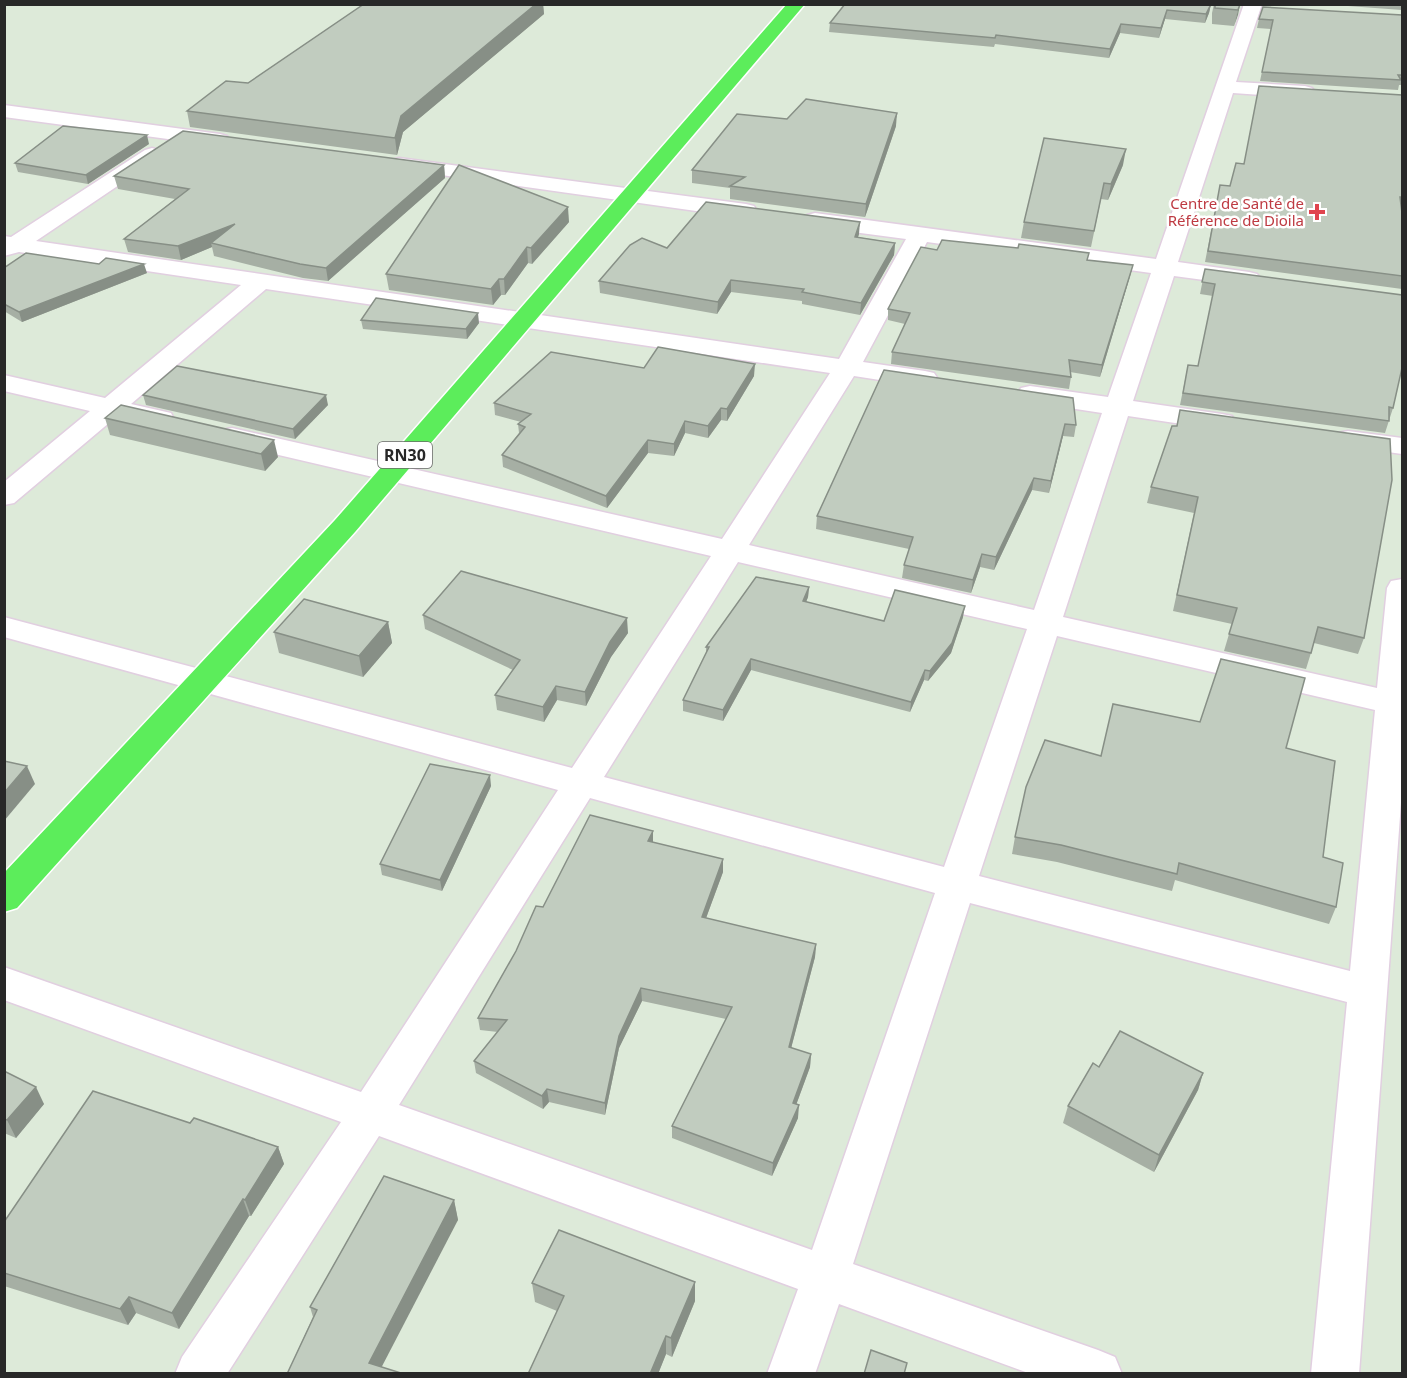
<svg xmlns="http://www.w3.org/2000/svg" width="1407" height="1378" font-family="'Noto Sans',sans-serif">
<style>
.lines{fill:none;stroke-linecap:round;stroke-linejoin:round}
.street-casing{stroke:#e1cfe0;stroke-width:3}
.primary-casing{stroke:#fff;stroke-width:3}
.street{fill:#fff;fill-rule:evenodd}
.primary{fill:#5ced5b;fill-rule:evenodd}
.wall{fill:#a6afa4}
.shaded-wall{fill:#878f86}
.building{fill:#c1ccbf;stroke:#878f86;stroke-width:1.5}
.health-dot{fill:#e0444e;stroke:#fff;stroke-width:2}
.labels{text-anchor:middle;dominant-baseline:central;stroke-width:5;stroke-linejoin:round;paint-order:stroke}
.far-health-label{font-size:15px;fill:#be3a42;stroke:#fff;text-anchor:end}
.shield{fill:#fff;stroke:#686868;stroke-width:1.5}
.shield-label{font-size:16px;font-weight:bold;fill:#282828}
</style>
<rect width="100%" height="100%" fill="#ddead9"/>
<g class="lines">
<!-- street casing -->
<g class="street-casing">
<g id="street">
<path d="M 1244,4 L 1262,4 L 1236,82 L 1305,86 L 1312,88 L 1315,92 L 1312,96 L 1305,98 L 1233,93 L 1178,262 L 1249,272 L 1257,274 L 1261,279 L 1257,284 L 1249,286 L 1174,276 L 1133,401 L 1222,414 L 1232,416 L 1235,422 L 1232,428 L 1222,430 L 1128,416 L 1063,617 L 1377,688 L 1387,588 L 1391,581 L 1402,579 L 1402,789 L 1359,1374 L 1311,1374 L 1347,1002 L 970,903 L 853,1264 L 1098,1350 L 1115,1357 L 1122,1374 L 1031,1374 L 839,1304 L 815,1374 L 767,1374 L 798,1289 L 379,1136 L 227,1374 L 175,1374 L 182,1357 L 341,1122 L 4,1000 L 4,967 L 361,1092 L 558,790 L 4,637 L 4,617 L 572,768 L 711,556 L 232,444 L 222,442 L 218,436 L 222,430 L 232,428 L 722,539 L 830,373 L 266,289 L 131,404 L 171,413 L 174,419 L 171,425 L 161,427 L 116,417 L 14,503 L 4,505 L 4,482 L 90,411 L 4,391 L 4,375 L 105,398 L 241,285 L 19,252 L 4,256 L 4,236 L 11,237 L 145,150 L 152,148 L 159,150 L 162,154 L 159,158 L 36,241 L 839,359 L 906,239 L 815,227 L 807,225 L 804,220 L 807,215 L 815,213 L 1156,259 ZM 927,242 L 1151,273 L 1108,397 L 1030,386 L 1021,388 L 1017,394 L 1021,400 L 1030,402 L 1102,413 L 1034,610 L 749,545 L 854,376 L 925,387 L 934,385 L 938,379 L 934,373 L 925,371 L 863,362 ZM 738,562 L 1027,629 L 944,867 L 604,777 ZM 1057,636 L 1375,710 L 1350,971 L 979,876 ZM 590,798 L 935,893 L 812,1250 L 399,1105 Z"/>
<polygon points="4,105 220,134 227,136 230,140 227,144 220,146 4,117"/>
<polygon points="399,158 746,204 754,206 757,211 754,216 746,218 392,168 388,164 392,160"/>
<polygon points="1348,431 1402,438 1402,454 1338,445 1334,439 1338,433"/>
</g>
</g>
<!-- primary casing -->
<g class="primary-casing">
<polygon id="primary" points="787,4 805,4 355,532 17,908 4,912 4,873 335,520"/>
</g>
<!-- street -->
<use href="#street" class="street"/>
<!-- primary -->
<use href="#primary" class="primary"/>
</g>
<!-- wall -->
<g class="wall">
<polygon points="364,4 543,4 544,14 403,132 397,155 190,127 187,111 248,83"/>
<polygon points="1211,4 1209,13 1205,23 1165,19 1159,38 1120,33 1109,58 995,44 994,47 829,32 830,23"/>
<polygon points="1214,4 1240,4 1234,26 1212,24 1212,13"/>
<polygon points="1321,4 1402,4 1402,10"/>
<polygon points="1402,15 1402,85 1399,85 1398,90 1260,81 1271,29 1257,28 1259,19"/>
<polygon points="1402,95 1402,290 1402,289 1205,262 1220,185 1230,186 1243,164"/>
<polygon points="787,119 896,126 865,217 730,199 730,188 692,183 692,170"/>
<polygon points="149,144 88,184 18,172 15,163"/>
<polygon points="444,165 445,178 328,281 303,278 214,256 212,247 181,260 128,252 124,239 175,199 118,189 114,176"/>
<polygon points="1123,165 1108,200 1101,199 1091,247 1021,238 1024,222"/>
<polygon points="569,222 532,264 528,263 505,295 501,295 493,305 389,290 386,274"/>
<polygon points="859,234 858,237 895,243 894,255 860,315 802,304 802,301 731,292 717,314 600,293 599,281 667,248"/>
<polygon points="1088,260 1133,265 1130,276 1100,377 1070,372 1071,377 1069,389 891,364 892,352 905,324 888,320 888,309"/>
<polygon points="4,268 147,273 22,322 4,311"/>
<polygon points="1205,269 1393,408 1385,433 1180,405 1188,365 1198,366 1213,296 1200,294"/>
<polygon points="361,320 479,323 467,339 363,329"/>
<polygon points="644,368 754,376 727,421 721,420 708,438 685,433 674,456 648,453 607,508 503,467 502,455 519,433 518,424 521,422 495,415 494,403"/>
<polygon points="884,370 1076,425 1074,437 1063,436 1049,493 1032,490 994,570 980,567 971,593 902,578 904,565 909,549 816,529 817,516"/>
<polygon points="143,395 328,405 295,439 146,405"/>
<polygon points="1180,410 1364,638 1358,654 1314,643 1306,669 1224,651 1232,624 1173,611 1194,513 1147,503 1151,487 1177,426"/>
<polygon points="105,418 278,457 265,471 110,435"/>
<polygon points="809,587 808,597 806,602 884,621 963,617 951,653 928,681 924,680 910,712 751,670 723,721 683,711 683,700 706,653 706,647"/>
<polygon points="423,615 628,633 611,657 586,706 557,700 544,722 497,710 495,695 513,670 425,629"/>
<polygon points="388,622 392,643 363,677 279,653 274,632"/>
<polygon points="1286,748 1323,857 1336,907 1329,924 1175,880 1172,891 1057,862 1012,854 1015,837 1101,756"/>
<polygon points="491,786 442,891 382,875 380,864"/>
<polygon points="653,831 653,842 723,872 706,918 816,944 815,957 791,1048 811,1054 810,1067 796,1105 798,1118 772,1176 672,1138 672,1126 726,1019 642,1001 619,1048 605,1115 549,1102 543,1109 476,1073 474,1061 498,1032 480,1030 478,1018 543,907"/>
<polygon points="1099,1067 1203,1073 1198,1090 1154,1172 1063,1123 1068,1106"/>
<polygon points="4,1071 44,1104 16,1138 4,1133"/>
<polygon points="190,1123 278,1147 284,1164 251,1216 249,1216 179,1329 136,1313 128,1325 4,1286 4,1222"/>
<polygon points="454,1200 458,1220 287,1374 313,1317 310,1307"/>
<polygon points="532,1283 695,1301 672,1357 666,1354 658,1374 528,1374 557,1311 535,1302"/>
</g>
<!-- shaded-wall -->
<g class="shaded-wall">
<polygon points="536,4 543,4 544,14 403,132 397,155 395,138 401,116"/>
<polygon points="1211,4 1209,13 1205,23 1206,14"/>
<polygon points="1240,4 1238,15 1234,26 1238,10"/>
<polygon points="1167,10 1165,19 1159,38 1161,28"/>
<polygon points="1121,24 1120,33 1109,58 1110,49"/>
<polygon points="897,113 896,126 865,217 866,204"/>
<polygon points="147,135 149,144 88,184 86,175"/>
<polygon points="1126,149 1123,165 1108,200 1111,184"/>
<polygon points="444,165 445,178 328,281 326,268"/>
<polygon points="568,207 569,222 532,264 531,248"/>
<polygon points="860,222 859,234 854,249 855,237"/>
<polygon points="235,224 211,243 212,247 181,260 178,246"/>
<polygon points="895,243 894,255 860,315 861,303"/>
<polygon points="527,247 528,263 505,295 504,279"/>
<polygon points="144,264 147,273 22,322 19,312"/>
<polygon points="1133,265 1130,276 1100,377 1102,365"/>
<polygon points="499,279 501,295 493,305 491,289"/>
<polygon points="731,280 731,292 717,314 718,302"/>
<polygon points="478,313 479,323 467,339 466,329"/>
<polygon points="755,364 754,376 727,421 727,409"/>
<polygon points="326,395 328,405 295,439 293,429"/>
<polygon points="721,408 721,420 708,438 708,426"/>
<polygon points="685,421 685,433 674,456 674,444"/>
<polygon points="1065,424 1063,436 1049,493 1051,481"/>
<polygon points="274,440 278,457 265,471 261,454"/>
<polygon points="648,440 648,453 607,508 606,496"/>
<polygon points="1034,478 1032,490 994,570 996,557"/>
<polygon points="982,554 980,567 971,593 973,580"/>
<polygon points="809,587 808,597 802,612 803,601"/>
<polygon points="965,606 963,617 951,653 928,681 930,671"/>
<polygon points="627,618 628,633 611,657 586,706 585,692 610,642"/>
<polygon points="388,622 392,643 363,677 359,656"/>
<polygon points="751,659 751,670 723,721 723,710"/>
<polygon points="925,670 924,680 910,712 911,702"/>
<polygon points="556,686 557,700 544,722 543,707"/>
<polygon points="27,766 35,784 4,821 4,793"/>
<polygon points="490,775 491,786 442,891 440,880"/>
<polygon points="653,831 653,843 648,841"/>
<polygon points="723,859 723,872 702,929 702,917"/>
<polygon points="816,944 815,957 788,1060 789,1047"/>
<polygon points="641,988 642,1001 619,1048 605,1115 605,1103 619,1036"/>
<polygon points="811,1054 810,1067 792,1116 793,1103"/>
<polygon points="1203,1073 1198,1090 1154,1172 1159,1155"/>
<polygon points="36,1087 44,1104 16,1138 7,1120"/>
<polygon points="547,1089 549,1102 543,1109 542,1096"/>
<polygon points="799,1105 798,1118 772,1176 773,1163"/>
<polygon points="278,1147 284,1164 251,1216 245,1200"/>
<polygon points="243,1199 249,1216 179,1329 172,1313"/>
<polygon points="454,1200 458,1220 378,1374 369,1363"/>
<polygon points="695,1282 695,1301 672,1357 671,1338"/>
<polygon points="129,1297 136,1313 128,1325 120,1309"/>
<polygon points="666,1336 666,1354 658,1374 650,1374"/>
</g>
<!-- building -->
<g class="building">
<polygon points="364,4 536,4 401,116 395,138 187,111 226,81 248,83"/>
<polygon points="845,4 1211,4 1206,14 1167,10 1161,28 1121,24 1110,49 996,35 995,38 830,23"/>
<polygon points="1215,4 1240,4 1238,10 1215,8"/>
<polygon points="1263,7 1402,15 1402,75 1398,75 1401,80 1262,72 1273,20 1259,19"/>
<polygon points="1259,86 1402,95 1402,197 1400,197 1402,213 1402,276 1208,251 1220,185 1230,186 1236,163 1244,164"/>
<polygon points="806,99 897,113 866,204 730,186 745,177 692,170 737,114 787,119"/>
<polygon points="63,126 147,135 86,175 15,163"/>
<polygon points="183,131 444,165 326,268 300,264 211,243 235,224 178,246 124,239 189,189 114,176"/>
<polygon points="1044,138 1126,149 1111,184 1104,183 1094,231 1024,222"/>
<polygon points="459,165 568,207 531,248 527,247 504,279 499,279 491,289 386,274"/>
<polygon points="706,202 860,222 855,237 895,243 861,303 802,292 804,289 731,280 718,302 599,281 630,245 642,238 667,248"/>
<polygon points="942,240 1018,248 1019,244 1089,253 1087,260 1133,265 1102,365 1069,360 1071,377 892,352 910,313 888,309 921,247 937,250"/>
<polygon points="26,253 99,264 106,258 144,264 19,312 4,304 4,268"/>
<polygon points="1205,269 1402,295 1402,368 1393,408 1389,407 1389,421 1183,393 1188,365 1198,366 1215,284 1202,282"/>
<polygon points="376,298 478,313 466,329 361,320"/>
<polygon points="658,347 755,364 727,409 721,408 708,426 685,421 674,444 648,440 606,496 502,455 525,427 518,424 531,414 494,403 551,352 644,368"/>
<polygon points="177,366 326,395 293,429 143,395"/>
<polygon points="884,370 1073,398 1076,425 1065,424 1051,481 1034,478 996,557 982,554 973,580 904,565 913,537 817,516"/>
<polygon points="121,405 274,440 261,454 105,418"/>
<polygon points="1180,410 1390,439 1392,480 1364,638 1318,627 1311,653 1229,634 1237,608 1177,595 1198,497 1151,487 1172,426 1177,426"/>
<polygon points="461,571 627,618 610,642 585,692 556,686 543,707 495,695 520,660 423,615"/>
<polygon points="756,577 809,587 803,601 884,621 895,590 965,606 952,643 930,671 925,670 911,702 751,659 723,710 683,700 709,647 706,647"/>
<polygon points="304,599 388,622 359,656 274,632"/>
<polygon points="1221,659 1305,678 1286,748 1335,761 1323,857 1343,863 1336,907 1179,863 1177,874 1061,845 1015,837 1026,787 1045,740 1101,756 1113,704 1200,722"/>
<polygon points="4,761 27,766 4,793"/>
<polygon points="430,764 490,775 440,880 380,864"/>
<polygon points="590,815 653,831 648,841 723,859 702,917 816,944 789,1047 811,1054 793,1103 799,1105 773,1163 672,1126 732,1007 641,988 619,1036 605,1103 547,1089 542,1096 474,1061 507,1020 478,1018 516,951 536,906 543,907"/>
<polygon points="1120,1031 1203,1073 1159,1155 1068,1106 1093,1063 1099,1067"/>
<polygon points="4,1071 36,1087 7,1120 4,1119"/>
<polygon points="93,1091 190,1123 194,1118 278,1147 245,1200 243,1199 172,1313 129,1297 120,1309 4,1273 4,1222"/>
<polygon points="384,1176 454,1200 369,1363 404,1374 287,1374 317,1310 310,1307"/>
<polygon points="559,1230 695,1282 671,1338 666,1336 650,1374 528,1374 564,1296 532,1283"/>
<polygon points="871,1350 907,1363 904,1374 864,1374"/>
</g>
<!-- markers -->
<path class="health-dot" d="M1314 203h6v6h6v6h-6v6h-6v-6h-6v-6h6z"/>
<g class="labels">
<!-- far-health labels -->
<g class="far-health-label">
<text x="1304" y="203">Centre de Santé de<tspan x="1304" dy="17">Référence de Dioila</tspan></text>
</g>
<!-- shield labels -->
<rect class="shield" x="378" y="442" width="54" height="26" rx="4.5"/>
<g class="shield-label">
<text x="405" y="455">RN30</text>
</g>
</g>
<!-- border -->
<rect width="1407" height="1378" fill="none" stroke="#282828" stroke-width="12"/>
</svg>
